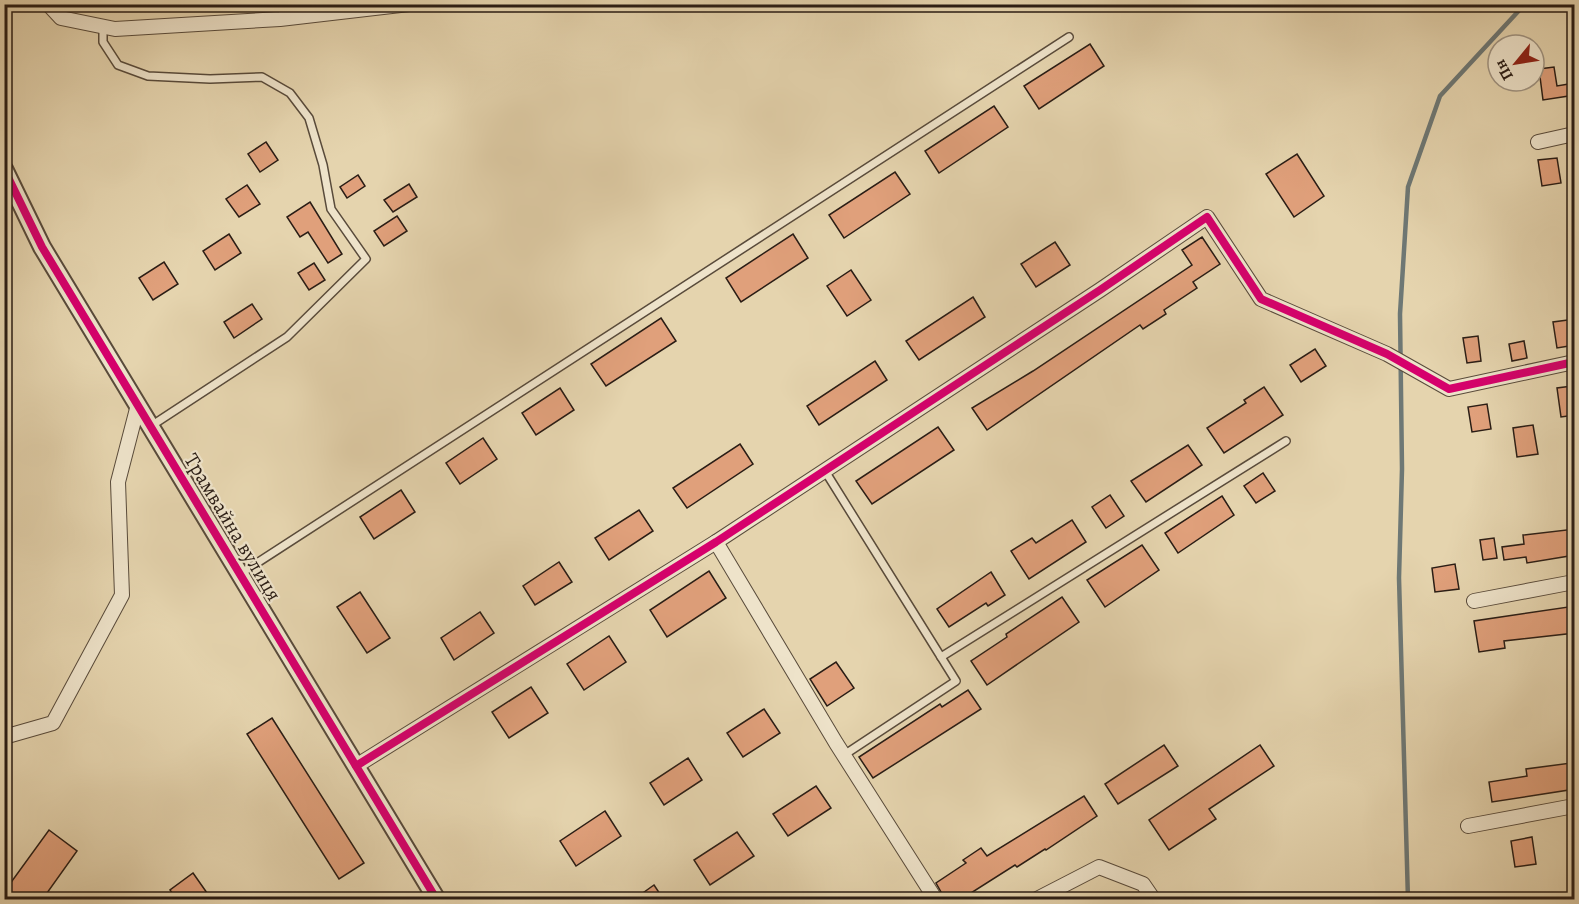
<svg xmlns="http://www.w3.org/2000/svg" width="1579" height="904" font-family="Alegreya,serif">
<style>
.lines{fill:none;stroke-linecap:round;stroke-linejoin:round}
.stream{stroke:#6e7875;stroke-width:4.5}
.building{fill:#e0a07b;stroke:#2a1d15;stroke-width:1.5}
.service-casing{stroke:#594b3b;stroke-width:10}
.minor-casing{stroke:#594b3b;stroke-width:16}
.tertiary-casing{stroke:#594b3b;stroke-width:20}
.service{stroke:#eee3ca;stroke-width:7}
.minor{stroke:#eee3ca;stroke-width:14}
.tertiary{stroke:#eee3ca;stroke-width:16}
.cycleway-casing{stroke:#eee3ca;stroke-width:11}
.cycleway{stroke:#d6006c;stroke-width:8}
.labels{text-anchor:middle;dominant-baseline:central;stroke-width:4.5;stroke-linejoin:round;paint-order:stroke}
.street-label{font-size:21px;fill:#2a1d15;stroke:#eee3ca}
</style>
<rect width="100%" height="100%" fill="#e5d4ae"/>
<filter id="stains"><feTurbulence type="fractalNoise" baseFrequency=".00333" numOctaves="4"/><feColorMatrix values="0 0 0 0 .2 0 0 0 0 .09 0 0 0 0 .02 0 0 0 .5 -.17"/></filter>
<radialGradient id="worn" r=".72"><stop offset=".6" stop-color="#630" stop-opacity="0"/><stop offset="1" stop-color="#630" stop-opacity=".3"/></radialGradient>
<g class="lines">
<!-- stream -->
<polyline class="stream" points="1408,900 1399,578 1402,469 1400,314 1408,187 1440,96 1525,4"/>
</g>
<!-- building -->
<g class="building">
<polygon points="1090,44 1104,66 1039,109 1024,86"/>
<polygon points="1554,67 1557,86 1575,83 1575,95 1543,100 1539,69"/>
<polygon points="994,106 1008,127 939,173 925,151"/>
<polygon points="266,142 278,160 260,172 248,154"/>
<polygon points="1297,154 1324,196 1294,217 1266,174"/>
<polygon points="1557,158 1561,183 1542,186 1538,160"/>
<polygon points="895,172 910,194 844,238 829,215"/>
<polygon points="358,175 365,186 347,198 340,187"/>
<polygon points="409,184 417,197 393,212 384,200"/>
<polygon points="247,185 260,204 239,217 226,199"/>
<polygon points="310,202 342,254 328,263 308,232 300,237 287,217"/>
<polygon points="397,216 407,231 384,246 374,231"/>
<polygon points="229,234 241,253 215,270 203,251"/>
<polygon points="793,234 808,258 741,302 726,278"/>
<polygon points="1202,237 1220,264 1193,282 1197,288 1164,310 1166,314 1143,329 1140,325 987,430 972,408 1033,371 1192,265 1182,250"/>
<polygon points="1055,242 1070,265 1036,287 1021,264"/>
<polygon points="164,262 178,284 153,300 139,278"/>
<polygon points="314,263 325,280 309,290 298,273"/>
<polygon points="851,270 871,300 847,316 827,286"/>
<polygon points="973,297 985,317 919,360 906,341"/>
<polygon points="252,304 262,319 234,338 224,322"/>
<polygon points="661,318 676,341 606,386 591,364"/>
<polygon points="1575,319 1575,345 1557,348 1553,322"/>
<polygon points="1478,336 1481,361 1467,363 1463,338"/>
<polygon points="1524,341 1527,358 1512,361 1509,344"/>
<polygon points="1315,349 1326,366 1301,382 1290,365"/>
<polygon points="875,361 887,380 819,425 807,406"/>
<polygon points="1572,386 1575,415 1561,417 1557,388"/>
<polygon points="1264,387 1283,415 1224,453 1207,428 1246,403 1244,400"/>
<polygon points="560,388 574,410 536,435 522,413"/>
<polygon points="1487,404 1491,429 1472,432 1468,407"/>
<polygon points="1533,425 1538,454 1517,457 1513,428"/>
<polygon points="938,427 954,450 872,504 856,481"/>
<polygon points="483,438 497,459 460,484 446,463"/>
<polygon points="740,444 753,464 687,508 673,488"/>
<polygon points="1188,445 1202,465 1146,502 1131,481"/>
<polygon points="1263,473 1275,491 1256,503 1244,486"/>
<polygon points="401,490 415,512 374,539 360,517"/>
<polygon points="1110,495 1124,516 1106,528 1092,507"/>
<polygon points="1222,496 1234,515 1178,553 1165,533"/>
<polygon points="639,510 653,531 609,560 595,538"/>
<polygon points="1072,520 1086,542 1029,579 1011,551 1032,538 1036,543"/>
<polygon points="1575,529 1575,555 1527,563 1526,557 1504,560 1502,547 1524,544 1523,535"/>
<polygon points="1494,538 1497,558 1483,560 1480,540"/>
<polygon points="1142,545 1159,570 1105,607 1087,580"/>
<polygon points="559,562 572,582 535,605 523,586"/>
<polygon points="1455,564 1459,589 1435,592 1432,568"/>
<polygon points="709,571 726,598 667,637 650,610"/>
<polygon points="991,572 1005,595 988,606 986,603 949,627 937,609"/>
<polygon points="360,592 390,638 367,653 337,607"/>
<polygon points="1062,597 1079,622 987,685 971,661 1007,637 1006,634"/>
<polygon points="1575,606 1575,633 1504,641 1505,648 1479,652 1474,621"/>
<polygon points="480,612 494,633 454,660 441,638"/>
<polygon points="609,636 626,662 584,690 567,664"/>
<polygon points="836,662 854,688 827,706 810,679"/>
<polygon points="531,687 548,713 509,738 492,712"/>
<polygon points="968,690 981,709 873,778 859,757 940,704 942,707"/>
<polygon points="764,709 780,733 743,757 727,733"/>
<polygon points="272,718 364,863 339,879 247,734"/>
<polygon points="1164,745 1178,766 1118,804 1105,784"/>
<polygon points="1260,745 1274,766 1209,809 1216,819 1169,850 1149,820"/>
<polygon points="688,758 702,780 664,805 650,783"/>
<polygon points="1571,763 1575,789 1492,802 1489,782 1527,776 1526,769"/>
<polygon points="816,786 831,808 788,836 773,814"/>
<polygon points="1084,796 1097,816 1046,850 1045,849 1017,867 1015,865 960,900 945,899 936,883 966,863 963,860 981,848 987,856"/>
<polygon points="605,811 621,836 576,866 560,841"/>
<polygon points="49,830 77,851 42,900 4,900 4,892"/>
<polygon points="737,832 754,856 710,885 694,860"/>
<polygon points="1532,837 1536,864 1515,867 1511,841"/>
<polygon points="193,873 212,900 177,900 170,890"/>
<polygon points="654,885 664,900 633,900"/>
</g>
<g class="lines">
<!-- service casing -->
<g class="service-casing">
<g id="service">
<polyline points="103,26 103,42 118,65 148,76 210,79 262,77 290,93 309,118 323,165 331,209 366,259 287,337 151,426"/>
<polyline points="825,471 956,681 844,755"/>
<polyline points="240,574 1069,37"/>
<polyline points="941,657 1286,441"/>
</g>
</g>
<!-- minor casing -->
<g class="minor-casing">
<g id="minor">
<polyline points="48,4 61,18 115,29 280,19 409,4"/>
<polyline points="1538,142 1574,134"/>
<polyline points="716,542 836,743 936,900"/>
<polyline points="1474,601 1574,582"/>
<polyline points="4,737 53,723 122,595 118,482 138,405"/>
<polyline points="356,766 716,542 1100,290 1207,217 1261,299 1387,354 1449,389 1574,362"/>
<polyline points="1468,826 1574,806"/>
<polyline points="1035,900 1099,867 1143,884 1154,900"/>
</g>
</g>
<!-- tertiary casing -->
<g class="tertiary-casing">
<polyline id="tertiary" points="4,169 42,247 437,900"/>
</g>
<!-- service -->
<use href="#service" class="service"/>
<!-- minor -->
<use href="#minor" class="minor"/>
<!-- tertiary -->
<use href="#tertiary" class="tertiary"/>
<!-- cycleway casing -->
<g class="cycleway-casing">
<g id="cycleway">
<polyline points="4,169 42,247 437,900"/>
<polyline points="356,766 716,542 1100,290 1207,217 1261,299 1387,354 1449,389 1574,362"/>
</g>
</g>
<!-- cycleway -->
<use href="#cycleway" class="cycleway"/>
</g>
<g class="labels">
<!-- street labels -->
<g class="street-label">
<text transform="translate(233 527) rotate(59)">Трамвайна вулиця</text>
</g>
</g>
<!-- margin -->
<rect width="1579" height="904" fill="none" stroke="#e5d4ae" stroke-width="24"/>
<rect x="6" y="6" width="1567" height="892" fill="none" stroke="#2a1d15" stroke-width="3"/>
<rect x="12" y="12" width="1555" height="880" fill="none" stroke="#2a1d15" stroke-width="1.5"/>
<!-- north arrow -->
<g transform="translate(1516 63) rotate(240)"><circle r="28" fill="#eee3ca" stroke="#a09482" stroke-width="1.5"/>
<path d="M0-4.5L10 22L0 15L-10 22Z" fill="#8f2418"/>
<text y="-9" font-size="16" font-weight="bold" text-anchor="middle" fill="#2a1d15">Пн</text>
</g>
<rect width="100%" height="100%" filter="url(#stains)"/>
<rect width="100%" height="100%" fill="url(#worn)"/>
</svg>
